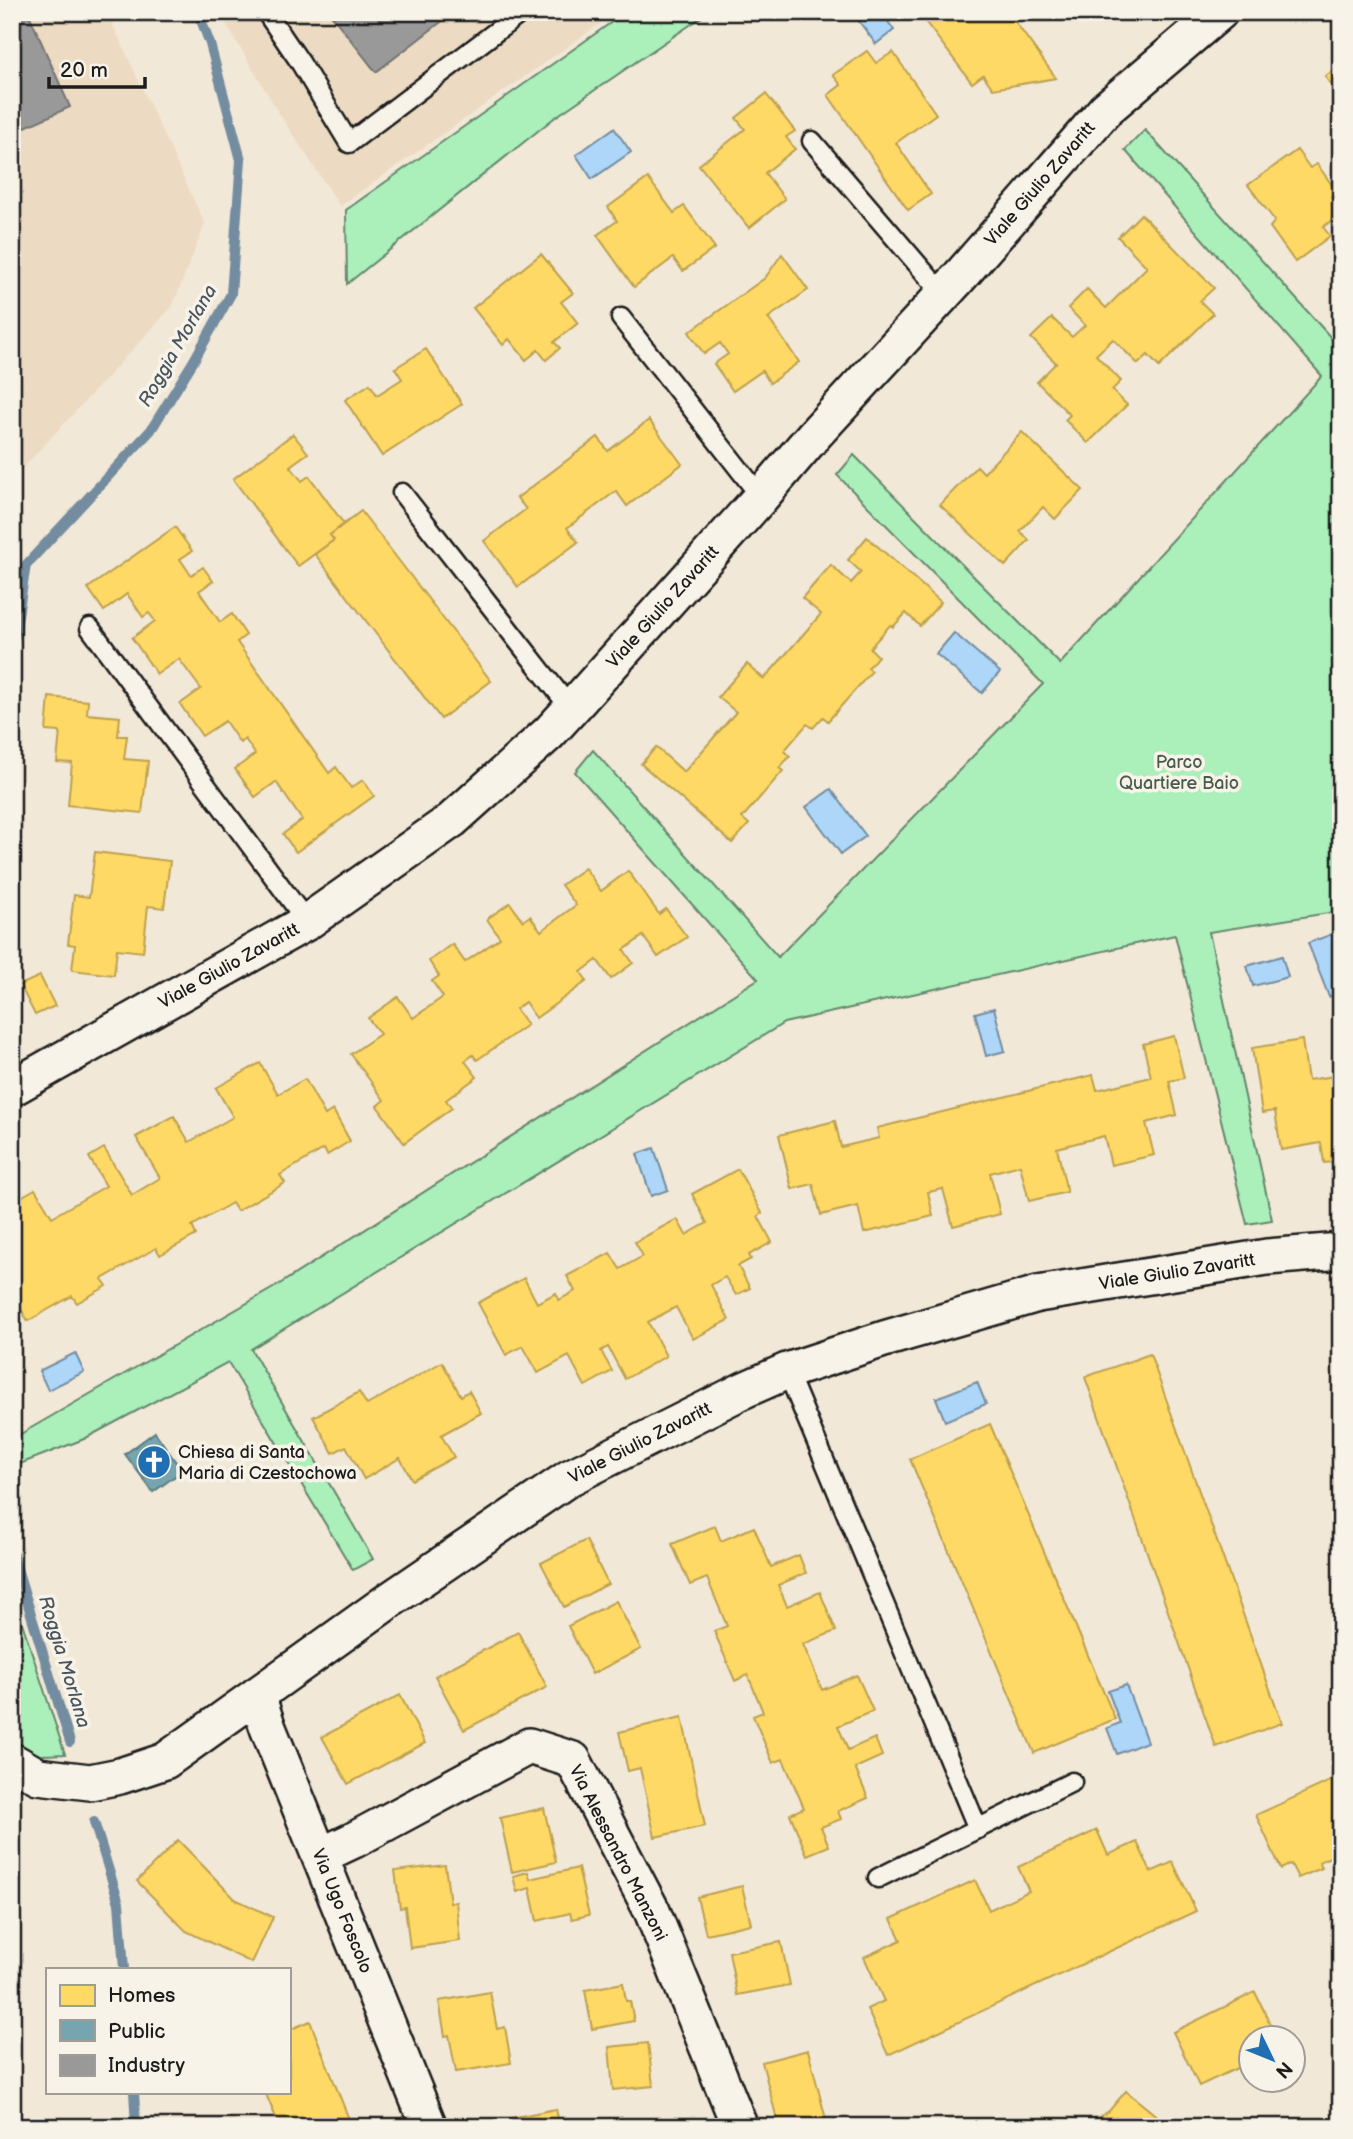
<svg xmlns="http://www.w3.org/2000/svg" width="1353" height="2139" font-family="'Balsamiq Sans',sans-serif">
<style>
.built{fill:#ecdbc2}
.green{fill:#abf0bb;stroke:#64866c;stroke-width:2}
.water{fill:#add6f8;stroke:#738ca0;stroke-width:2}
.homes{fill:#ffd966;stroke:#bba050;stroke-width:2}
.public{fill:#76a5af;stroke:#5b7c83;stroke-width:2}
.industry{fill:#999;stroke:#747474;stroke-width:2}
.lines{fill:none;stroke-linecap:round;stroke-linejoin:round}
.stream{stroke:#738ca0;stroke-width:10}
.lane-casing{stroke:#1c1c1c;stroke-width:23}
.street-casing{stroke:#1c1c1c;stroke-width:40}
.lane{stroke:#f7f3e8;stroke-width:18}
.street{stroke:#f7f3e8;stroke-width:35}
.labels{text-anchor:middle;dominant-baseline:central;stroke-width:7;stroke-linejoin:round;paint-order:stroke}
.street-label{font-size:18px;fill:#1c1c1c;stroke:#f7f3e8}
.park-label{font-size:18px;fill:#475c4c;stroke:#f7f3e8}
.poi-label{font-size:18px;fill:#1c1c1c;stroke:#f7f3e8;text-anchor:start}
.water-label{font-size:19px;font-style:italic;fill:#48545e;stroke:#f7f3e8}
</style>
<rect width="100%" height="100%" fill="#f2e8d7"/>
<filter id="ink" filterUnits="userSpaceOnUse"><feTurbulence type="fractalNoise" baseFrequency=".0143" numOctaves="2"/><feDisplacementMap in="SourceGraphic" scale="14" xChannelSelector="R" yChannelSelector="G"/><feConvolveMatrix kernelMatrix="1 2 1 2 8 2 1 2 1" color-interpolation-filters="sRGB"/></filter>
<g filter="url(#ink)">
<!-- built -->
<g class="built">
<polygon points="12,12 107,12 205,224 172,307 12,480"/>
<polygon points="219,12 617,12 340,206 280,115"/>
</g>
<!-- green -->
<g class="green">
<polygon points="626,12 709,12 554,118 347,284 346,210"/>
<polygon points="1145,130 1341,349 1341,911 1209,932 1272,1220 1247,1224 1175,935 784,1023 251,1349 373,1559 353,1570 228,1362 84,1439 12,1467 12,1439 275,1287 758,979 575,772 593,750 778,957 1043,684 837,475 854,455 1060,664 1322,376 1125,150"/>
<path d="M 12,1592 L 65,1754 C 48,1755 25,1758 12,1747 Z"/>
</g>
<!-- water -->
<g class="water">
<polygon points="852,12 881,12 894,30 876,44"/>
<polygon points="614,128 631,152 592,179 576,155"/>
<polygon points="954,633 1000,672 982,693 936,654"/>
<polygon points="831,789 866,836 841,854 806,807"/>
<polygon points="1335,933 1341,948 1341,992 1329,997 1308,943"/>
<polygon points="1282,956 1288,977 1253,986 1247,966"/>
<polygon points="994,1008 1005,1051 986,1056 975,1013"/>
<polygon points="654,1148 668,1190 651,1196 637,1154"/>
<polygon points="75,1353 84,1372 48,1390 39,1371"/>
<polygon points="977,1382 986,1404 945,1421 936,1398"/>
<polygon points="1126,1685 1147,1742 1117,1754 1107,1728 1120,1723 1108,1691"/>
</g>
<!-- homes -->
<g class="homes">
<polygon points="918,12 1008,12 1056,78 993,89 983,75 972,83"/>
<polygon points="867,51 876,63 893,52 936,114 896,143 931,194 908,210 828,95 841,85 833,75"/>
<polygon points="1341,67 1341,102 1325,76"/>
<polygon points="766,94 795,131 786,137 795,149 765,173 785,199 749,228 699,165 745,129 736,118"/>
<polygon points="1297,150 1310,168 1317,164 1337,192 1331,197 1341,210 1341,214 1323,227 1330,236 1295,262 1270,227 1275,221 1248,185"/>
<polygon points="648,178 674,213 684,206 715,248 683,271 673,258 634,287 597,235 617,221 608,207"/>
<polygon points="1141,214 1214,288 1200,301 1213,314 1159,367 1148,355 1138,364 1113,339 1096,355 1121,381 1112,390 1127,405 1088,443 1065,420 1070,415 1037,382 1056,363 1031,338 1052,318 1072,337 1085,325 1068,308 1087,289 1106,308 1147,267 1118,237"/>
<polygon points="541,254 573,293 561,302 578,323 554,342 560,348 546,360 538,350 526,360 509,339 503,345 473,308"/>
<polygon points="782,254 808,290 768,318 799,362 770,383 762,371 733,391 714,364 728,354 720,343 704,354 689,332 765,278"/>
<polygon points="426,349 462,404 382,456 345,400 370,384 377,395 402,379 395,368"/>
<polygon points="649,420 682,464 627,506 616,491 567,528 578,542 518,587 484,541 526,509 517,498 598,437 608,451"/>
<polygon points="1022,432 1083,490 1055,519 1043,507 1020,531 1029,540 1005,566 940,505 977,466 984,473"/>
<polygon points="293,434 308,453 290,466 302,481 309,476 344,524 330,535 334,540 298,566 233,479"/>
<polygon points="361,511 491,681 441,719 315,554 334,540 330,535"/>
<polygon points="175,527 192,551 180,559 191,575 203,567 213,581 199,591 220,622 232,614 246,635 237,642 329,773 336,767 351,788 363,780 374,796 296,852 283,834 302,820 276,782 255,797 235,769 255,754 245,739 240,743 225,721 202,736 180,704 201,689 179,659 157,674 132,638 155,621 149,613 143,617 127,594 104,611 88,588"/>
<polygon points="867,537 941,602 920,626 906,613 893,627 890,625 870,648 878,656 868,668 872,671 828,721 823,717 813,728 807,724 784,751 790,756 779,768 783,771 742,818 749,824 732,843 641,764 656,747 684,772 736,712 718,697 747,664 764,679 821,614 802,598 831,565 851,583 861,572 848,560"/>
<polygon points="49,697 88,701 87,714 120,717 118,736 127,736 124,759 148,761 142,813 68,805 72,763 57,762 60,732 46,731"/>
<polygon points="95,852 170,861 164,908 148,906 143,952 117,949 114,975 72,970 75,945 68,944 74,895 89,897"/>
<polygon points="585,868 601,891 628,871 659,914 666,909 687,937 658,957 643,936 624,950 633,963 611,979 597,960 581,972 587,981 536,1018 525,1002 516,1009 527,1025 477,1060 473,1055 465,1061 477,1077 446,1100 452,1108 404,1143 377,1106 384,1100 351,1054 380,1034 368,1018 398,997 413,1018 443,997 432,981 439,976 429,961 452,944 465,962 500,938 487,919 510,903 523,921 530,916 541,931 576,905 561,885"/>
<polygon points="40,976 55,1006 35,1015 20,985"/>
<polygon points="1174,1036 1184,1078 1169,1081 1177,1115 1146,1123 1154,1155 1111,1165 1104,1136 1057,1148 1067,1192 1029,1201 1020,1165 990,1173 1000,1214 953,1226 943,1189 928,1192 933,1216 864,1233 858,1206 821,1215 813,1184 792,1189 779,1135 835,1121 841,1147 879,1138 877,1128 1093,1075 1097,1090 1151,1077 1143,1044"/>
<polygon points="1302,1040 1308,1080 1341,1075 1341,1161 1324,1163 1321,1143 1281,1150 1275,1111 1262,1113 1252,1048"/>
<polygon points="260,1063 278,1094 305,1079 325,1115 333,1110 350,1141 327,1155 324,1149 280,1175 285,1183 237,1211 232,1203 192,1226 196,1235 160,1255 156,1248 102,1279 107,1286 77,1303 72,1296 28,1321 12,1294 12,1250 17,1247 12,1238 12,1202 35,1189 52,1217 106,1186 89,1157 104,1148 132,1195 160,1178 136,1137 174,1116 189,1142 233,1117 216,1088"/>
<polygon points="738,1169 762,1213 758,1216 772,1242 749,1255 751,1259 738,1266 750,1288 736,1295 725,1277 711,1285 729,1320 693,1339 676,1307 648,1322 666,1356 625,1379 608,1347 601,1351 612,1371 585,1386 569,1356 538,1373 523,1346 506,1355 478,1303 524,1278 537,1303 556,1293 559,1300 575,1291 567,1276 610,1253 620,1269 643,1256 635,1242 677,1219 686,1235 707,1223 692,1194"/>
<polygon points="1150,1354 1282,1723 1216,1747 1085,1377"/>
<polygon points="442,1362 461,1396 469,1391 481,1413 441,1435 454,1457 412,1480 400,1458 364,1479 346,1446 333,1453 313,1417 359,1392 367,1405"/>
<polygon points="990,1424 1115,1719 1034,1753 910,1459"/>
<polygon points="715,1526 721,1541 754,1527 771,1567 799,1555 806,1573 778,1585 787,1606 820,1592 836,1631 803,1644 822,1690 857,1675 873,1711 838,1726 848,1750 875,1738 882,1756 855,1768 868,1798 838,1811 841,1819 821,1827 829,1846 807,1855 790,1814 804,1808 783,1759 773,1763 753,1716 763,1712 748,1675 735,1681 714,1631 727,1626 707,1578 690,1585 672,1544"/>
<polygon points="586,1540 608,1584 564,1607 541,1563"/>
<polygon points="616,1601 641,1649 592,1674 568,1626"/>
<polygon points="518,1632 547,1687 464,1730 435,1676"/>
<polygon points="400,1695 425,1743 348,1784 322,1737"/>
<polygon points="682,1717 705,1826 655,1837 640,1768 628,1771 619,1732"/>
<polygon points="1341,1776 1341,1852 1319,1862 1322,1868 1298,1878 1291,1864 1281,1869 1256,1815"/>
<polygon points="544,1808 556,1862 512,1872 500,1818"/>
<polygon points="1097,1830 1108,1855 1137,1842 1151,1872 1173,1862 1196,1911 888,2055 867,2009 884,2001 864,1957 901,1940 891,1919 975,1880 989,1910 1029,1891 1018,1867"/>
<polygon points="178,1840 235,1899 273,1917 252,1963 186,1931 137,1881"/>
<polygon points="445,1865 450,1903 456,1902 460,1941 410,1948 405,1907 400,1908 395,1871"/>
<polygon points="578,1868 589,1915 572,1919 570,1913 537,1921 530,1888 517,1892 513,1876 528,1872 530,1879"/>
<polygon points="742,1886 751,1924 706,1934 697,1897"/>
<polygon points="781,1942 790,1985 737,1995 729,1952"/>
<polygon points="623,1983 626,2001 630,2001 634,2021 592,2029 585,1990"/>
<polygon points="490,1992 497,2029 505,2027 511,2063 456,2072 449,2035 445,2036 439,2001"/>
<polygon points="1255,1992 1277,2038 1252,2038 1252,2061 1199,2086 1173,2032"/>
<polygon points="310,2021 350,2122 338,2127 296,2127 295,2124 288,2127 280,2127 265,2092 289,2092 289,2030"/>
<polygon points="648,2043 653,2086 613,2090 609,2047"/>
<polygon points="808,2050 828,2127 779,2127 762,2062"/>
<polygon points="1126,2091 1159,2118 1152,2127 1082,2127 1109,2111"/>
<polygon points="556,2109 560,2127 501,2127 500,2120"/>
</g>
<!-- public -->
<polygon class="public" points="155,1432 182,1471 153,1492 125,1454"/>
<!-- industry -->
<g class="industry">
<polygon points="12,12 28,12 70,107 12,133"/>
<polygon points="329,12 454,12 376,72"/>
</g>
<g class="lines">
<!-- stream -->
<g class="stream">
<polyline points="12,653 26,565 151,430 193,362 231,294 241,160 210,44 198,12"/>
<polyline points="12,1552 70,1742"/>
<polyline points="94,1822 119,1903 124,1969"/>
<polyline points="134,2092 136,2127"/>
</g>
<!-- lane casing -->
<g class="lane-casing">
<g id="lane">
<polyline points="266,12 300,62 349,143 522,12"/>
<polyline points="812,141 943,294"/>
<polyline points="621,318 761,497"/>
<polyline points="402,493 571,709"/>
<polyline points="90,628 307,922"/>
<polyline points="787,1371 978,1829"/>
<polyline points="878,1878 1072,1782"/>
</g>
</g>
<!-- street casing -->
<g class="street-casing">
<g id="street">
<polyline points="12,1088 307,922 452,820 549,733 571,709 761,497 814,435 955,282 1106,109 1220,12"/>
<polyline points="257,1695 268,1728 429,2127"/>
<polyline points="12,1761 38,1776 90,1782 120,1776 165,1761 387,1602 569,1478 744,1390 787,1371 884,1339 1038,1294 1267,1257 1341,1251"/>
<polyline points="320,1856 354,1840 529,1746 573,1760 652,1911 740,2127"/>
</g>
</g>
<!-- lane -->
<use href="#lane" class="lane"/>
<!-- street -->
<use href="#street" class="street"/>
</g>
</g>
<!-- icons -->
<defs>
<g id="church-disc" transform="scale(1.75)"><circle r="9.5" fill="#1f6fb2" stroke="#f7f3e8"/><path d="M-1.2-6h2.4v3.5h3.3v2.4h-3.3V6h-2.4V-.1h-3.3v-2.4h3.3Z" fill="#fff"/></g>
</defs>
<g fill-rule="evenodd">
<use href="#church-disc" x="154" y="1462"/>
</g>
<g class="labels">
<!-- street labels -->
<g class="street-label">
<text transform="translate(1040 184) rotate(-49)">Viale Giulio Zavaritt</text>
<text transform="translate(663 607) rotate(-48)">Viale Giulio Zavaritt</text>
<text transform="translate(229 966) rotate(-29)">Viale Giulio Zavaritt</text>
<text transform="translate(1177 1272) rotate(-9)">Viale Giulio Zavaritt</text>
<text transform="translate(640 1443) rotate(-27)">Viale Giulio Zavaritt</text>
<text transform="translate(618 1853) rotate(63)">Via Alessandro Manzoni</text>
<text transform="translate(342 1911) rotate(68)">Via Ugo Foscolo</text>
</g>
<!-- park labels -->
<g class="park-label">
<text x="1179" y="762">Parco<tspan x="1179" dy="21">Quartiere Baio</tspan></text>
</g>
<!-- poi labels -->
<g class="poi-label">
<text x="178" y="1452">Chiesa di Santa<tspan x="178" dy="21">Maria di Czestochowa</tspan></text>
</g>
<!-- water labels -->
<g class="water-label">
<text transform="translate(178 346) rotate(-60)">Roggia Morlana</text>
<text transform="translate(64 1662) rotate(73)">Roggia Morlana</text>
</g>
</g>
<!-- margin -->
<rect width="1353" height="2139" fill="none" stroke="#f7f3e8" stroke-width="42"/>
<rect x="21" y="21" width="1311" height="2097" fill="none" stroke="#1c1c1c" stroke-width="2.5" filter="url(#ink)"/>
<!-- legend -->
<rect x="46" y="1968" width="245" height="126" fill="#f7f3e8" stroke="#9f9d96" stroke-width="2"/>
<rect x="60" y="1985" width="35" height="21" fill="#ffd966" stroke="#9f9d96" stroke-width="2"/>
<text x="108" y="2002" font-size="21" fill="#1c1c1c">Homes</text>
<rect x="60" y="2020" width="35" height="21" fill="#76a5af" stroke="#9f9d96" stroke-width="2"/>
<text x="108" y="2038" font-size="21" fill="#1c1c1c">Public</text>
<rect x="60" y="2055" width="35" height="21" fill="#999999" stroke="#9f9d96" stroke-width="2"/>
<text x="108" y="2072" font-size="21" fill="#1c1c1c">Industry</text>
<!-- north arrow -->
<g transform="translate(1272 2059) rotate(133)"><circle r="33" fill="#f7f3e8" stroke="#9f9d96" stroke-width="2"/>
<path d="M0-5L12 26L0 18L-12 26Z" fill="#1f6fb2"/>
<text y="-10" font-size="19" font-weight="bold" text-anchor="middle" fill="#1c1c1c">N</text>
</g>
<!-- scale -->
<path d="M49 77v10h96v-10" fill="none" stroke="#1c1c1c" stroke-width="3.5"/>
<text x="60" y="77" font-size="21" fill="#1c1c1c" stroke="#f7f3e8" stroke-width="5" paint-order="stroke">20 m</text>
</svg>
